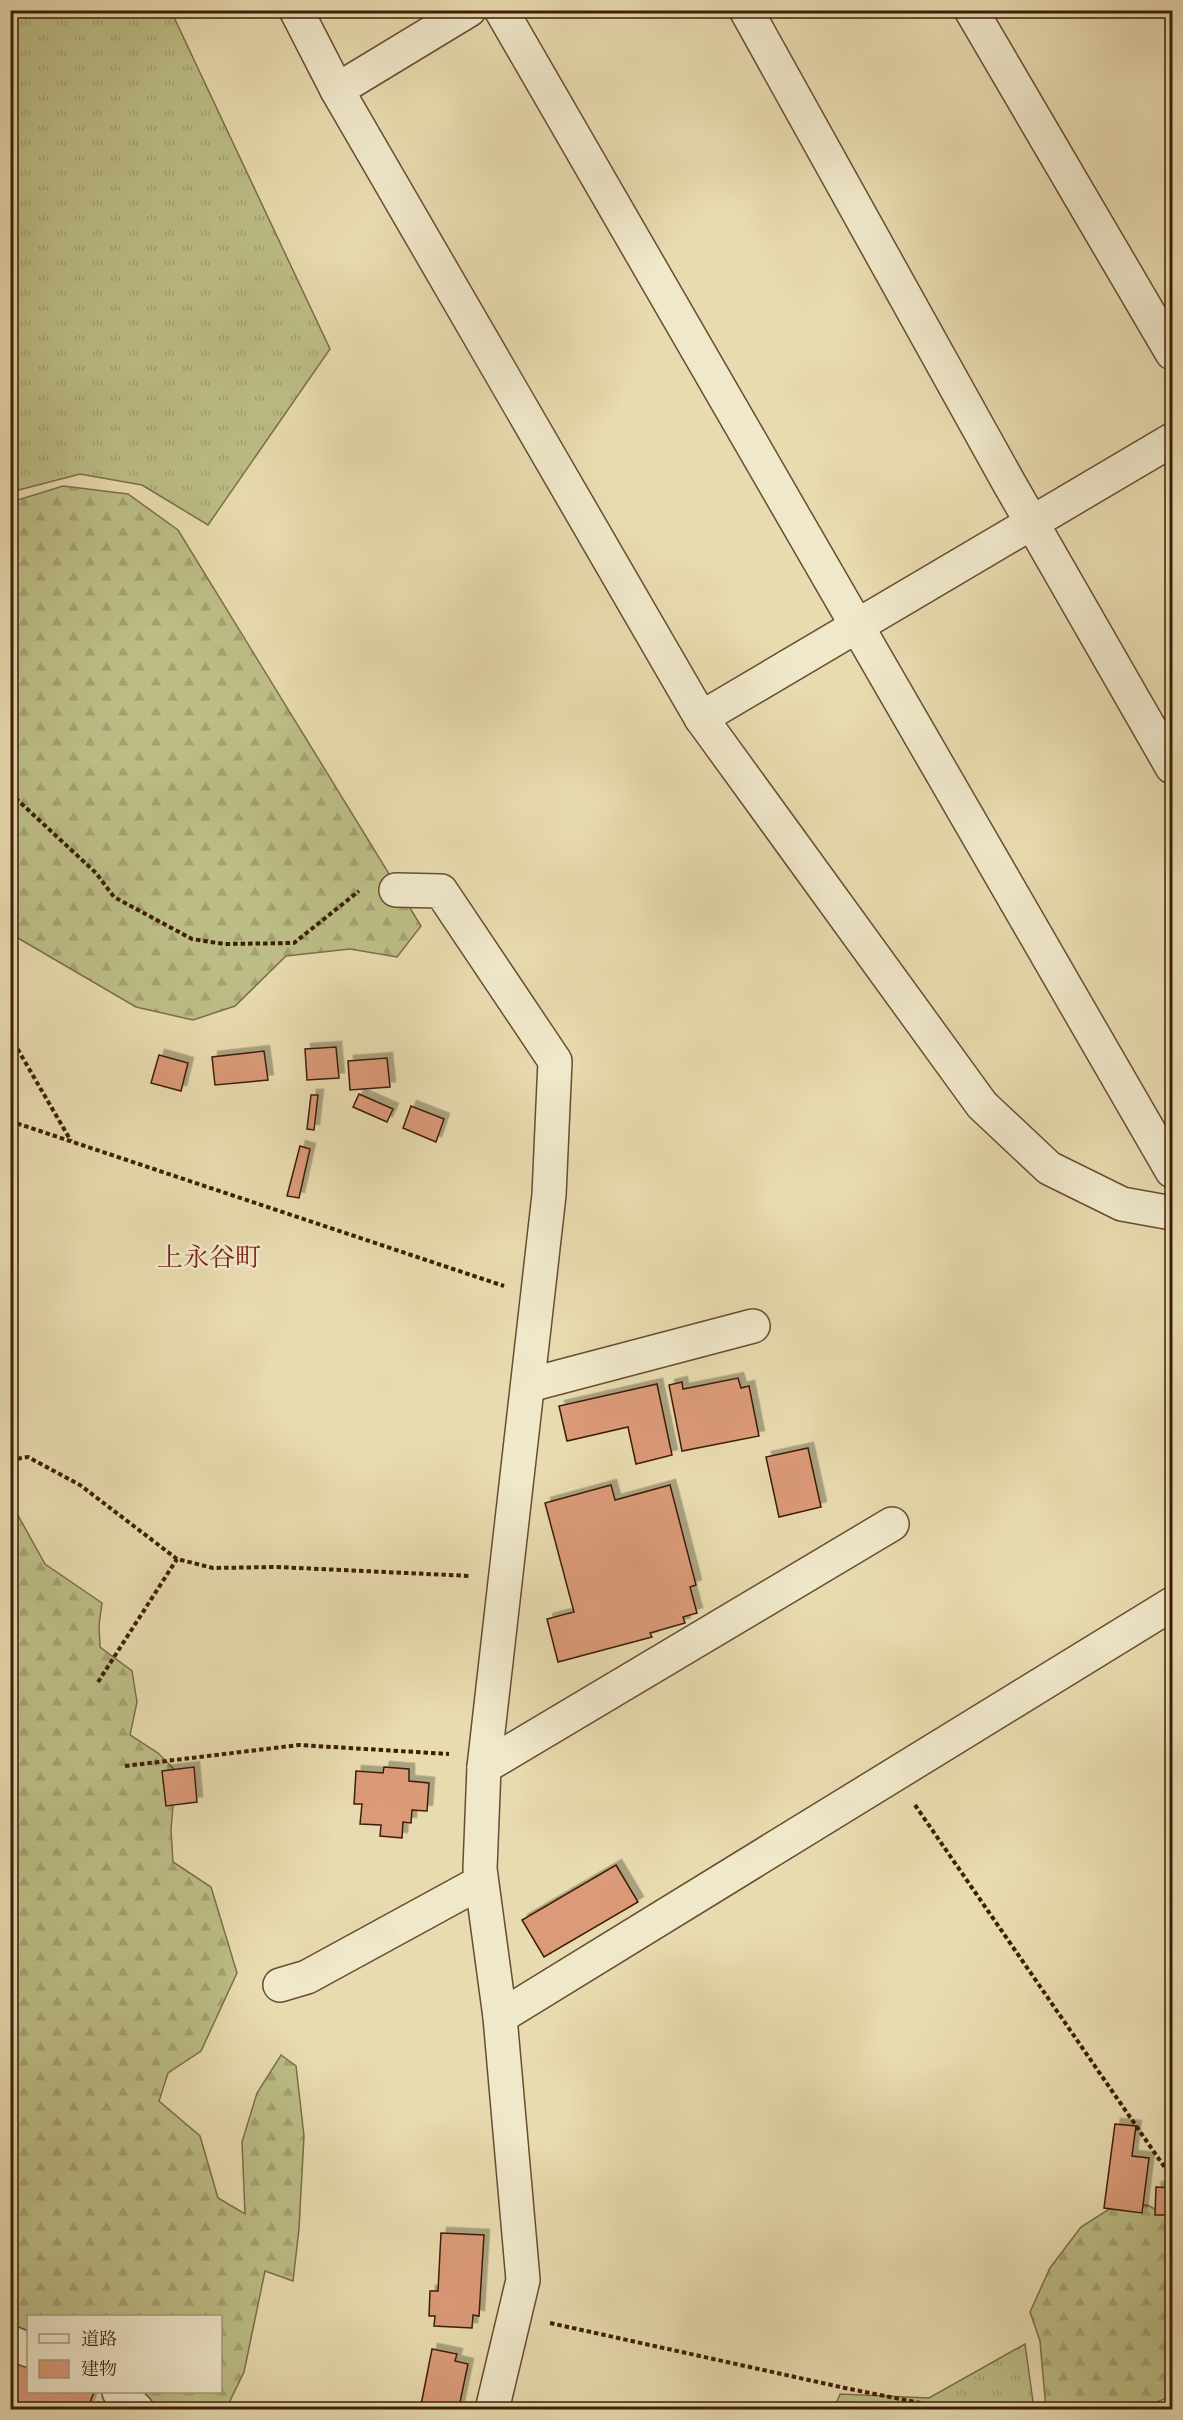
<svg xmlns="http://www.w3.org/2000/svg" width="1183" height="2420" font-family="Vollkorn,'Noto Serif JP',serif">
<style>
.grass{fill:url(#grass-tufts);stroke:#7d6e46;stroke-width:1.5}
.forest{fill:url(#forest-firs);stroke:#7d6e46;stroke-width:1.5}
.building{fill:#db9a78;stroke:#3d1e07;stroke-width:1.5;filter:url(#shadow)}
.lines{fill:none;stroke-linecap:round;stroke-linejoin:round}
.minor-casing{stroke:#684d31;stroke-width:36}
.path{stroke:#3d1e07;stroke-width:4;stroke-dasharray:4.5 3;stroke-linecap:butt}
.minor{stroke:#f0e8cb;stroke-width:33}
.labels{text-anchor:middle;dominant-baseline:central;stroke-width:5;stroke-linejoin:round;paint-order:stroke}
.neighbourhood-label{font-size:26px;fill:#7a1f14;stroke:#f0e8cb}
</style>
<defs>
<pattern id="grass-tufts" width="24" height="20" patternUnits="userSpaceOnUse" patternTransform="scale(1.5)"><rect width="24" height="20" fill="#bdbe86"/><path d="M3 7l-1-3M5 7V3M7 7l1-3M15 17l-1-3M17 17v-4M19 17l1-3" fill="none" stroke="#a3a372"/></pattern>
<pattern id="forest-firs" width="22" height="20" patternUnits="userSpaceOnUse" patternTransform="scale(1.5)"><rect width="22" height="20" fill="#bdbe86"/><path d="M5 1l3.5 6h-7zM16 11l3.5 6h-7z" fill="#a3a372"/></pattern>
<filter id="shadow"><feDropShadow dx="5.5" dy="-5.5" stdDeviation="0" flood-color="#0004"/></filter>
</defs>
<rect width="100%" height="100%" fill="#e8dbaf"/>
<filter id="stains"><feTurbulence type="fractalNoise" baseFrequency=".00333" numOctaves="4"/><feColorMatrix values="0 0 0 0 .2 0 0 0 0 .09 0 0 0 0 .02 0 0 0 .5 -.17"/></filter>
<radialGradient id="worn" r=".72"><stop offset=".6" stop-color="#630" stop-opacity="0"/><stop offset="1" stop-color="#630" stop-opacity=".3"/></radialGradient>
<!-- grass -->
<g class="grass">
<polygon points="11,10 171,11 330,349 208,525 142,485 80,474 11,492"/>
<polygon points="1025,2344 1034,2409 834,2409 840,2394 929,2398"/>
</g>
<!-- forest -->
<g class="forest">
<polygon points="63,486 128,494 178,530 421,926 397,957 350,949 286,956 235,1006 193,1020 136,1007 11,934 11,502"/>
<polygon points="10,1501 45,1564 102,1603 99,1625 100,1647 132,1671 137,1702 130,1735 158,1753 176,1771 171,1830 173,1862 211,1887 237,1973 201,2051 168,2073 159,2101 200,2136 218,2198 245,2214 242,2142 257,2093 281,2055 296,2066 304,2136 299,2229 293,2281 265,2271 244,2372 226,2409 127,2409 109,2392 220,2392 220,2316 28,2316 28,2358 11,2352"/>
<polygon points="1147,2205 1172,2218 1172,2396 1139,2409 1046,2409 1040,2341 1030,2312 1050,2268 1081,2227 1114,2206"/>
</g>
<!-- building -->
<g class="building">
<polygon points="336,1047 339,1078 307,1080 305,1049"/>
<polygon points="264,1051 268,1080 215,1085 212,1057"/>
<polygon points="159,1055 188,1063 181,1091 151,1083"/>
<polygon points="387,1058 390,1087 350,1090 348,1061"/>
<polygon points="359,1094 393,1109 387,1122 353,1107"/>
<polygon points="311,1095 318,1095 314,1130 307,1129"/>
<polygon points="411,1106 444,1119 436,1142 403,1128"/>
<polygon points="300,1146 310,1149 299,1198 287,1196"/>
<polygon points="738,1378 741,1388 749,1386 759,1436 682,1451 669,1385 682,1382 683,1389"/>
<polygon points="657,1384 672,1455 636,1464 628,1427 567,1441 559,1406"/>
<polygon points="808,1448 821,1507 779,1517 766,1457"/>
<polygon points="611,1485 615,1500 670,1485 696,1585 690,1587 697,1613 683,1617 685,1623 650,1633 652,1637 558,1662 547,1619 574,1612 545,1503"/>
<polygon points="194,1767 197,1802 166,1806 162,1771"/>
<polygon points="384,1767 409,1769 409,1781 429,1783 427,1811 412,1810 411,1823 403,1822 402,1838 380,1836 381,1825 360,1824 362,1804 354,1804 356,1771 383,1773"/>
<polygon points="616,1865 638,1902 544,1957 522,1920"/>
<polygon points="1115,2124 1136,2126 1132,2156 1149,2158 1142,2213 1104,2208"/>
<polygon points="1156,2187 1172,2188 1172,2215 1155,2215"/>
<polygon points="441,2233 484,2235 479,2316 473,2315 472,2328 434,2326 435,2316 429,2316 430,2291 438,2291"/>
<polygon points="432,2349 457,2354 455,2361 468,2364 459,2407 447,2405 446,2410 440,2410 421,2405"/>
<polygon points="10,2357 28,2364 28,2392 94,2392 87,2410 10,2410"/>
</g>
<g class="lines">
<!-- minor casing -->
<g class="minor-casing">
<g id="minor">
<polyline points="296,10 337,90 701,718 982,1105 1049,1168 1122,1204 1172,1213"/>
<polyline points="501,10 1172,1171"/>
<polyline points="746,10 1009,483 1172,767"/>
<polyline points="971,10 1172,353"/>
<polyline points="337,90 469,10"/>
<polyline points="701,718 1172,440"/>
<polyline points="396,890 441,891 555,1061 549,1195 484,1767 480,1869 500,2017 523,2280 492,2410"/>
<polyline points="529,1385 753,1326"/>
<polyline points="484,1767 892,1524"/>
<polyline points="280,1985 307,1977 481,1882"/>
<polyline points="500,2017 1172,1604"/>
<polyline points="10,2342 28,2350"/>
<polyline points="119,2392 137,2410"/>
</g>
</g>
<!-- path -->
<g class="path">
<polyline points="10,793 96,873 114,897 192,939 224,944 294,943 359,891"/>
<polyline points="10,1036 71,1141"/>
<polyline points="10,1121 504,1286"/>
<polyline points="10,1460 28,1457 80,1485 177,1559 213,1568 277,1567 471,1576"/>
<polyline points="98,1682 177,1559"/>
<polyline points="125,1766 299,1745 449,1754"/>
<polyline points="915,1805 1172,2178"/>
<polyline points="550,2323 845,2388 935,2406 944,2405"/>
</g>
<!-- minor -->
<use href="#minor" class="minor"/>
</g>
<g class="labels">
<!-- neighbourhood labels -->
<g class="neighbourhood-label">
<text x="209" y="1259">上永谷町</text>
</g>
</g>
<!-- margin -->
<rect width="1183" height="2420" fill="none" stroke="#e8dbaf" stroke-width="36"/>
<rect x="12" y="12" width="1159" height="2396" fill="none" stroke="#3d1e07" stroke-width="3"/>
<rect x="18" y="18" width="1147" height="2384" fill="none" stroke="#3d1e07" stroke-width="1.5"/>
<!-- legend -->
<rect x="27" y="2315" width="195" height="78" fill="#f0e8cb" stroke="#a8977d" stroke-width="1.5"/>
<rect x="39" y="2334" width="30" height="9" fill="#f0e8cb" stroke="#a8977d" stroke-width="1.5"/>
<text x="81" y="2345" font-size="18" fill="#3d1e07">道路</text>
<rect x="39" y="2360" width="30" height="18" fill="#db9a78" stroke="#a8977d" stroke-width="1.5"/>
<text x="81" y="2375" font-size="18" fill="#3d1e07">建物</text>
<rect width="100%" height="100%" filter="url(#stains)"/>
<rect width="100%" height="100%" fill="url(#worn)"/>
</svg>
